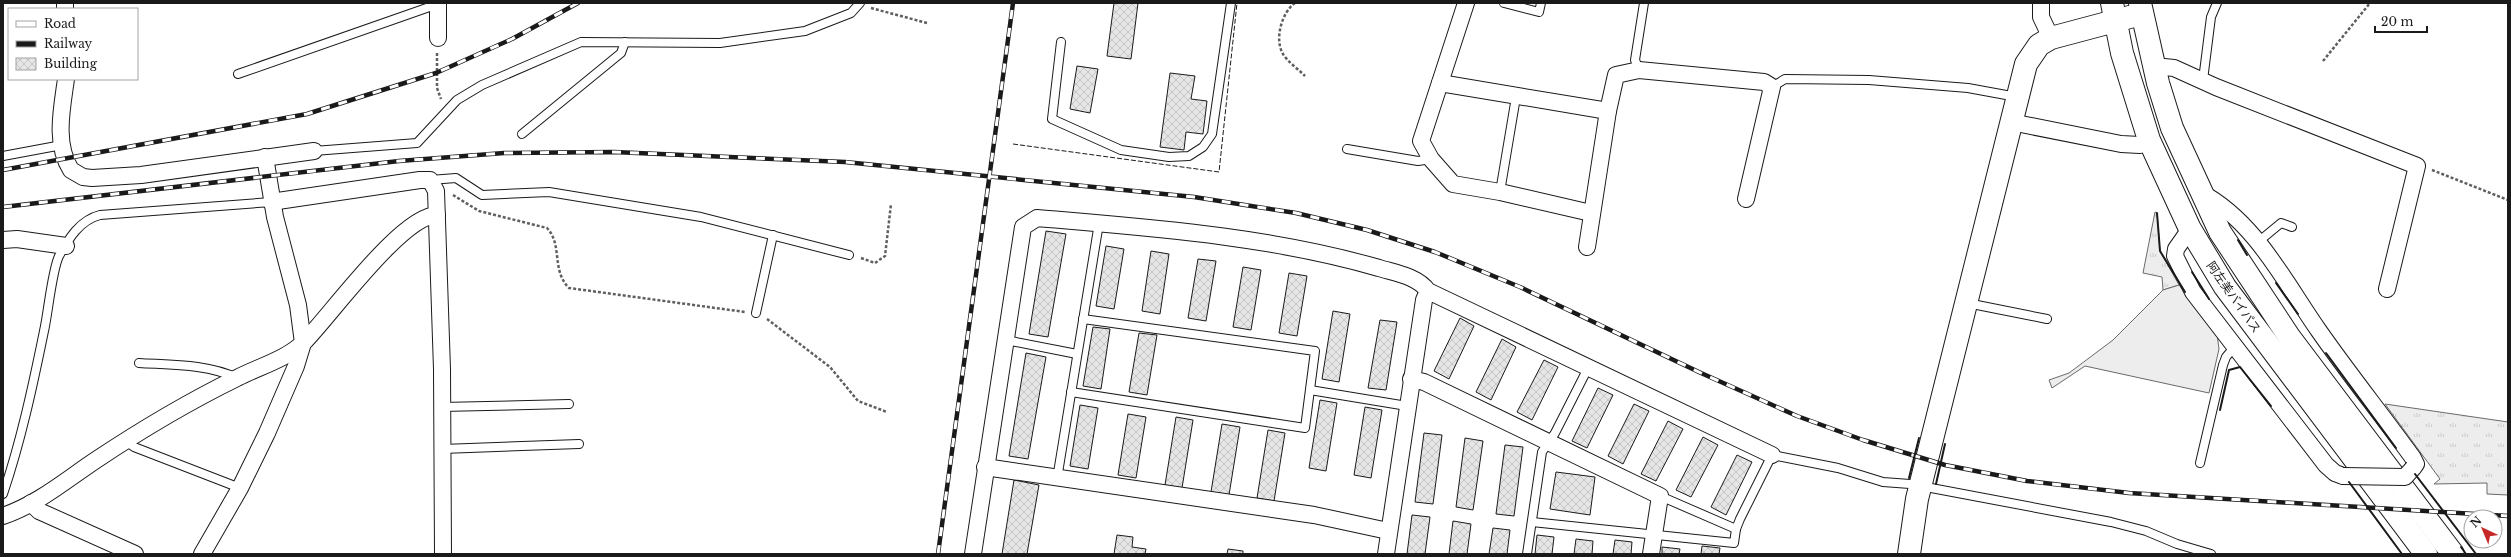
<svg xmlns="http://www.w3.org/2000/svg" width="2511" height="557" font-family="'Libre Baskerville','Noto Sans JP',serif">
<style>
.grass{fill:url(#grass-tufts);stroke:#6a6a6a}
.pitch{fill:#ededed;stroke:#6a6a6a}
.building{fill:url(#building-cross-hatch);stroke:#1a1a1a}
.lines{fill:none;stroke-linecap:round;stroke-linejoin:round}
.lane-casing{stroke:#1a1a1a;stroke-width:10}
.street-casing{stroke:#1a1a1a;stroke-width:18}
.secondary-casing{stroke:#1a1a1a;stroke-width:24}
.primary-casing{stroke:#1a1a1a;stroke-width:24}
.path{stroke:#5f5f5f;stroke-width:2.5;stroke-dasharray:3 2;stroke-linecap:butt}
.lane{stroke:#fff;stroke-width:8}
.street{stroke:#fff;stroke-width:16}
.secondary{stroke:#fff;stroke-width:22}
.primary{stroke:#fff;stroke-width:22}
.rail-casing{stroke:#1a1a1a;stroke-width:4.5}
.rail{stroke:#fff;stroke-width:3;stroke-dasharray:9;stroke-linecap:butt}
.street-bridge-casing{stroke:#1a1a1a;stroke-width:18;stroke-linecap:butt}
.street-bridge{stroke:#fff;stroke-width:16}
.fence{stroke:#1a1a1a;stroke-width:1;stroke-dasharray:5 2;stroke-linecap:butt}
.wall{stroke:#1a1a1a;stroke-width:2}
.labels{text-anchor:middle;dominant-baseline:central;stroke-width:3;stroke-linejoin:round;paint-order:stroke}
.street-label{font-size:12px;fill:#1a1a1a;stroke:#fff}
</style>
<defs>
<pattern id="grass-tufts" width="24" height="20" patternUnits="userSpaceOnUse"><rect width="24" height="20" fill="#ededed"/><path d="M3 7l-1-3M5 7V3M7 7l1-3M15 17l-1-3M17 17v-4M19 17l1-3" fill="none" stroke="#cbcbcb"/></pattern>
<pattern id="building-cross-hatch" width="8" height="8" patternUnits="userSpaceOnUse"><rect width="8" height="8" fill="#e6e6e6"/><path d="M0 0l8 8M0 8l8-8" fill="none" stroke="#c5c5c5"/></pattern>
</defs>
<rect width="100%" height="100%" fill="#fff"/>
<!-- grass -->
<g class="grass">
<polygon points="2155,212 2157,213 2160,251 2179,285 2163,290 2162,277 2143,273"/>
<polygon points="2385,404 2508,422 2508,495 2487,494 2487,483 2434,484 2440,479"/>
</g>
<!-- pitch -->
<polygon class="pitch" points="2179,285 2217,334 2219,349 2209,393 2085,366 2052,388 2049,380 2069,373 2113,340 2163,290"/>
<!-- building -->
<g class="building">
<polygon points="1114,3 1138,3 1131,59 1107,56"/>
<polygon points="1077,66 1098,69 1090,113 1070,109"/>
<polygon points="1170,73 1195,76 1191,99 1207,101 1203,134 1186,132 1184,150 1160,147"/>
<polygon points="1046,231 1066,234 1048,337 1029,334"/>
<polygon points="1106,246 1124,249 1114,309 1096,306"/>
<polygon points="1151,251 1169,254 1160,314 1142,311"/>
<polygon points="1198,259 1216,261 1206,321 1188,318"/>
<polygon points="1243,267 1261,270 1251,330 1233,327"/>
<polygon points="1289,273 1307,276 1297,336 1279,333"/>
<polygon points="1333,311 1350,314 1339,382 1322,379"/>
<polygon points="1460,318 1474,326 1449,379 1434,371"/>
<polygon points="1380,320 1397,322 1386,390 1368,388"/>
<polygon points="1093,327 1110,329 1101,389 1083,386"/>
<polygon points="1139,333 1157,335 1147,395 1129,392"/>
<polygon points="1502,339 1516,347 1491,400 1476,392"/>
<polygon points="1026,353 1046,357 1028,459 1009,456"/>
<polygon points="1544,360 1558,367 1532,420 1517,412"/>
<polygon points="1598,388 1613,395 1587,448 1572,441"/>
<polygon points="1320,400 1337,403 1326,471 1309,468"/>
<polygon points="1634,404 1649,411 1623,464 1608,456"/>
<polygon points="1080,405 1098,408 1088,469 1070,466"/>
<polygon points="1365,407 1382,410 1371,478 1354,475"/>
<polygon points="1128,414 1146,417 1136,478 1118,475"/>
<polygon points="1176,417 1193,420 1182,488 1165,485"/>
<polygon points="1668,421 1683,429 1656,481 1641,474"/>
<polygon points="1222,424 1240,427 1229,495 1211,492"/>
<polygon points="1268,430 1285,433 1274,501 1257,498"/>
<polygon points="1424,433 1442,435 1433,504 1415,502"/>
<polygon points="1703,437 1718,445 1691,497 1676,490"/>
<polygon points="1465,438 1483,441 1473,510 1456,507"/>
<polygon points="1505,445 1523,447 1514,516 1496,514"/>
<polygon points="1737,455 1752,462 1726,515 1711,507"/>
<polygon points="1556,472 1595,477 1590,515 1550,509"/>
<polygon points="1014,480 1039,485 1027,554 1002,554"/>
<polygon points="1412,515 1430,517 1425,554 1407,554"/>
<polygon points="1453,521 1471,524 1467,554 1449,554"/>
<polygon points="1493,528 1510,530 1507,554 1489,554"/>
<polygon points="1117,535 1133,537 1132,547 1146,549 1145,554 1114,554"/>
<polygon points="1537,535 1554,537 1552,554 1535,554"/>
<polygon points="1576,539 1593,541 1592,554 1574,554"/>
<polygon points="1615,540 1632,542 1631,554 1613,554"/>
<polygon points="1702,546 1720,548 1719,554 1701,554"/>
<polygon points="1662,547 1680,549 1679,554 1662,554"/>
<polygon points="1228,549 1243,551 1243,554 1227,554"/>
</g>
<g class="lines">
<!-- lane casing -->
<g class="lane-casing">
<g id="lane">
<polyline points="1504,3 1539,12 1541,3"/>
<polyline points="1061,42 1052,119 1121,150 1169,157 1189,156 1203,147 1212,134 1231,3"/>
<polyline points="1639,70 1635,60 1644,3"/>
<polyline points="238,74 438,4"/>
<polyline points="2203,80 2211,17 2217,3"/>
<polyline points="1772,87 1785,79 1869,80 1968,88 2017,97"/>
<polyline points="522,134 621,53 625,42"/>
<polyline points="1347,149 1418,161 1431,159"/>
<polyline points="314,151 417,143 457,100 482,85 581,42 720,43 805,31 851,13 860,3"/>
<polyline points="3,156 62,145"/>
<polyline points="430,180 456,178 482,195 549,192 701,217 849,255"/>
<polyline points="1500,192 1516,97"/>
<polyline points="2258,242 2281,223 2292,227"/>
<polyline points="1967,303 2047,319"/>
<polyline points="756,313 773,235"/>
<polyline points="1006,340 1077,354"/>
<path d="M 139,363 C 172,365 207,364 237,378"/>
<polyline points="1310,390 1407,406"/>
<polyline points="1071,392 1305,428 1315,351 1083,319"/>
<polyline points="441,407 569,404"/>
<polyline points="126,441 134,447 240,488"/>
<polyline points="442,449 579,444"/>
<polyline points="2200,463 2223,365 2226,357 2236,345"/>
<polyline points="1057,479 1099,223"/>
<path d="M 3,494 C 21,441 33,385 44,331 C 48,314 52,270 59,256 C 69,238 80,220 100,215 L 271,202"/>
<polyline points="1660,496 1736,529"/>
<polyline points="1532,522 1734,543 1736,529 1740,519 1772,455 1838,468 1883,482 1910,484 2111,522 2146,531 2177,544 2211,554"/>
<polyline points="1527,554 1542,452 1555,433 1588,368"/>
</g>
</g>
<!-- street casing -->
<g class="street-casing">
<g id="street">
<polyline points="65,3 65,9"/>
<polyline points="438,3 438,38"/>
<polyline points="1466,3 1421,141 1431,159 1453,184 1500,192 1591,213"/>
<polyline points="2041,3 2041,17 2051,38"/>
<polyline points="2154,66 2174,68 2216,87 2417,166 2387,289"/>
<path d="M 66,79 C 62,108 54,144 71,170 L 83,177 L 92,178 L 141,175 L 314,151"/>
<polyline points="1440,83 1608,111 1616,75 1639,70 1764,82 1772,87 1746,199"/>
<polyline points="2011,122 2121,144 2140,145 2149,140"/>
<path d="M 2200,192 C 2255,221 2284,281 2319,331 C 2349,374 2382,415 2413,458 L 2416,464 L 2413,468"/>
<polyline points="271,202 420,180 430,180 436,191 442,369 443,554"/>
<polyline points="2190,229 2176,249 2175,256 2193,292 2326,465 2335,473 2343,476"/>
<polyline points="3,240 17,239 66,246"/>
<polyline points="1587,247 1608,111"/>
<polyline points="1411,379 1424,382 1660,496 1651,554"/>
<polyline points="985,467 1314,515 1388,531"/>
<polyline points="31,503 39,511 135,554"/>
<path d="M 3,516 C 38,504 66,480 96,460 C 141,430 188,402 237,378 C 258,367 287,359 304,342 C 330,316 402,215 437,215"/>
<polyline points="202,554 240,488 267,433 296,366 303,343 298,305 275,217 265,157"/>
<path d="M 973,554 L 1023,227 L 1037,218 C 1152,228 1268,236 1379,268 C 1395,273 1417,276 1428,291 L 1772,455"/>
<polyline points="1386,554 1424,300 1428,291"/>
</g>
</g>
<!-- secondary casing -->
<g class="secondary-casing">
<polyline id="secondary" points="1909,554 1917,499 2026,64 2039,45 2051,38 2141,14"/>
</g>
<!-- primary casing -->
<g class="primary-casing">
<g id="primary">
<polyline points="2112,3 2122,53 2149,140 2190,229 2225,287 2426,554"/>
<polyline points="2140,3 2158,83 2172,128 2220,232 2290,338 2453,554"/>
</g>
</g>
<!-- path -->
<g class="path">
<path d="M 1295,3 C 1282,12 1274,39 1283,54 C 1288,62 1298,69 1305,76"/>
<polyline points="871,8 927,23"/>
<polyline points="437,53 437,88 441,99"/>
<polyline points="2323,61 2370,3"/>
<polyline points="2432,170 2508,200"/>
<path d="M 453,195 L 479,211 L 547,228 C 563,245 551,270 569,288 L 745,312"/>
<polyline points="861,258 875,263 885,256 891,204"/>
<polyline points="767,319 830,367 858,401 887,412"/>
</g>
<!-- lane -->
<use href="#lane" class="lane"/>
<!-- street -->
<use href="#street" class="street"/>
<!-- secondary -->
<use href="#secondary" class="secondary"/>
<!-- primary -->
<use href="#primary" class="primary"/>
<!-- rail casing -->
<g class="rail-casing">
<g id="rail">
<polyline points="3,170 307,114 436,73 512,39 578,3"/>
<polyline points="3,207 399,161 504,153 614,152 845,162 1194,197 1296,213 1367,230 1435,252 1520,287 1701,373 1797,416 1863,440 1945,465 2027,481 2129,493 2508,516"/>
<polyline points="938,554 1013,3"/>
</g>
</g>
<!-- rail -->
<use href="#rail" class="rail"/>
<!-- street-bridge casing -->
<g class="street-bridge-casing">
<polyline id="street-bridge" points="2343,476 2405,477 2413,468"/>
</g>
<!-- street-bridge -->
<use href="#street-bridge" class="street-bridge"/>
<!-- fence -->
<polyline class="fence" points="1013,144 1219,172 1237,3"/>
<!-- wall -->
<g class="wall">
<polyline points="2157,213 2160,251 2185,292"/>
<polyline points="2238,240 2247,255"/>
<polyline points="2192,272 2209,299"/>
<polyline points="2276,283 2298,314"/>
<polyline points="2326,353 2396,448"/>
<polyline points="2220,410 2229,370 2240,367 2271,406"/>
<polyline points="2415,474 2476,554"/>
<polyline points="1909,478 1919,438"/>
<polyline points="2349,482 2402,554"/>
<polyline points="1936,484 1945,444"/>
<polyline points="2461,547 2466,554"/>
</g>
</g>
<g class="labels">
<!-- street labels -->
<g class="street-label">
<text transform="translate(2234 297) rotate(55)">阿左美バイパス</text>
</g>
</g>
<!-- border -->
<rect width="2511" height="557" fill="none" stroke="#1a1a1a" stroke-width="8"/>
<!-- legend -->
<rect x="8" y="8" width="130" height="72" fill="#ffffff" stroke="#a3a3a3"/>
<rect x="16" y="21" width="20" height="6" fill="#ffffff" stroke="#a3a3a3"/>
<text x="44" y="28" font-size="12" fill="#1a1a1a">Road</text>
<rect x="16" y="41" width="20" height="6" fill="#1a1a1a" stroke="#a3a3a3"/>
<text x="44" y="48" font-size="12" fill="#1a1a1a">Railway</text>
<rect x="16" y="58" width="20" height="12" fill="url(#building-cross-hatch)" stroke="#a3a3a3"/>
<text x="44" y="68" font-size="12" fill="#1a1a1a">Building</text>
<!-- north arrow -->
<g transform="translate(2483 529) rotate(316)"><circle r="19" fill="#ffffff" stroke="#a3a3a3"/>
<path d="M0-3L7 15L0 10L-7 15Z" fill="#c62828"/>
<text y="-6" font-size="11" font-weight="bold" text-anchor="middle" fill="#1a1a1a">N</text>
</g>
<!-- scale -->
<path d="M2375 26v6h52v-6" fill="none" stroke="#1a1a1a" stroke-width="2"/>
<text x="2381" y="26" font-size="12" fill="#1a1a1a" stroke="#ffffff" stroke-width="3" paint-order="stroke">20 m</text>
</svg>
